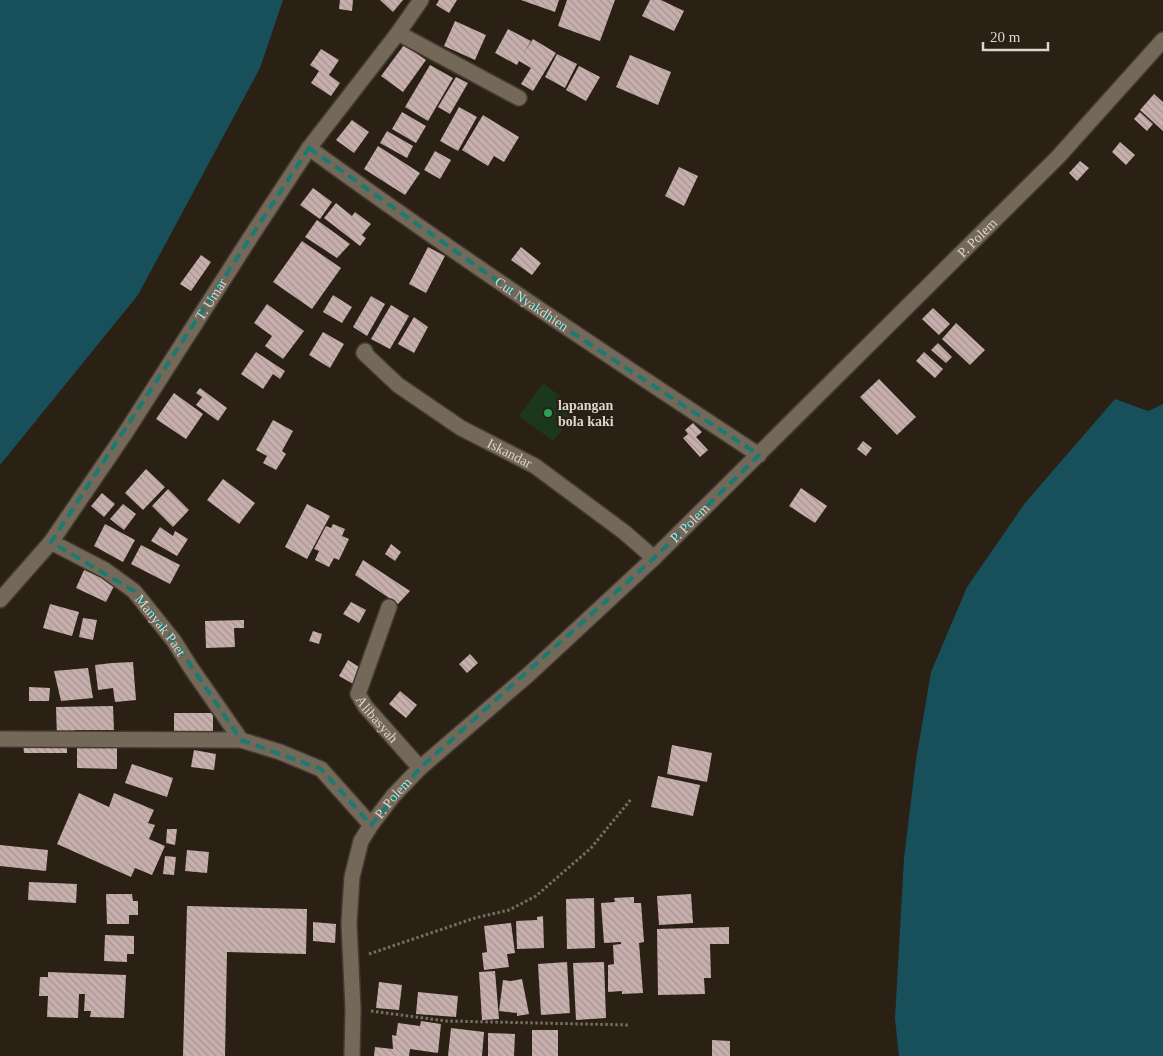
<svg xmlns="http://www.w3.org/2000/svg" width="1163" height="1056" font-family="Georgia,serif">
<style>
.park{fill:#1b371d}
.water{fill:#174f5a}
.building{fill:url(#building-back-hatch)}
.lines{fill:none;stroke-linecap:round;stroke-linejoin:round}
.street-casing{stroke:#433b32;stroke-width:18}
.path{stroke:#776e63;stroke-width:3;stroke-dasharray:2.5 2.5;stroke-linecap:butt}
.street{stroke:#746859;stroke-width:15}
.marked{fill:none;stroke:#197b73;stroke-width:4;stroke-dasharray:10 6;stroke-linejoin:round}
.leisure-dot{fill:#2e9e5b;stroke:#2b2014;stroke-width:2}
.labels{text-anchor:middle;dominant-baseline:central;stroke-width:5;stroke-linejoin:round;paint-order:stroke}
.street-label{font-size:14px;fill:#dcd5cd;stroke:#2b2014}
.poi-label{font-size:14px;font-weight:bold;fill:#dcd5cd;stroke:#2b2014;text-anchor:start}
</style>
<defs>
<pattern id="building-back-hatch" width="6" height="6" patternUnits="userSpaceOnUse" patternTransform="scale(1.25)"><rect width="6" height="6" fill="#c7afad"/><path d="M-1 5l2 2M0 0l6 6M5-1l2 2" fill="none" stroke="#a69391"/></pattern>
</defs>
<rect width="100%" height="100%" fill="#2b2014"/>
<!-- park -->
<polygon class="park" points="543,383 578,410 553,441 519,416"/>
<!-- water -->
<g class="water">
<polygon points="0,0 283,0 260,68 138,295 0,465"/>
<polygon points="1115,399 1148,411 1163,404 1163,1056 899,1056 895,1019 904,858 916,760 931,672 967,587 1025,503"/>
</g>
<!-- building -->
<g class="building">
<polygon points="340,0 353,0 352,11 339,9"/>
<polygon points="380,0 403,0 393,12"/>
<polygon points="439,0 457,0 449,13 436,5"/>
<polygon points="521,0 559,0 555,12"/>
<polygon points="567,0 615,0 600,41 558,26"/>
<polygon points="650,0 661,0 684,11 674,31 642,16"/>
<polygon points="455,21 486,35 475,60 444,46"/>
<polygon points="508,29 531,41 524,53 533,39 556,53 533,91 521,84 531,68 519,61 517,65 495,53"/>
<polygon points="404,45 426,60 403,92 381,76"/>
<polygon points="321,49 339,60 329,75 340,83 331,96 311,83 319,71 310,65"/>
<polygon points="557,54 577,64 565,88 545,77"/>
<polygon points="630,55 671,72 658,105 616,87"/>
<polygon points="430,65 453,78 428,121 405,107"/>
<polygon points="579,66 600,77 586,101 566,90"/>
<polygon points="456,77 468,83 450,114 438,107"/>
<polygon points="1154,94 1163,102 1163,131 1140,110"/>
<polygon points="459,107 477,117 458,151 440,141"/>
<polygon points="402,112 426,126 416,143 392,129"/>
<polygon points="1140,112 1153,124 1147,131 1134,119"/>
<polygon points="483,115 519,137 504,162 494,156 488,166 462,150"/>
<polygon points="352,120 369,132 354,153 336,140"/>
<polygon points="387,131 413,146 407,158 380,143"/>
<polygon points="1120,142 1135,155 1126,165 1112,152"/>
<polygon points="378,146 420,173 405,195 364,169"/>
<polygon points="435,151 451,160 440,179 424,170"/>
<polygon points="1080,161 1089,168 1077,181 1069,173"/>
<polygon points="679,167 698,176 684,206 665,196"/>
<polygon points="313,188 332,202 320,219 300,205"/>
<polygon points="336,203 352,216 355,212 371,224 362,235 366,238 360,246 324,218"/>
<polygon points="317,220 350,244 337,258 305,237"/>
<polygon points="302,241 341,268 312,309 273,282"/>
<polygon points="428,247 445,256 426,293 409,284"/>
<polygon points="521,247 541,263 532,275 511,260"/>
<polygon points="201,255 211,262 191,291 180,284"/>
<polygon points="333,295 352,307 342,323 323,312"/>
<polygon points="371,296 385,304 367,336 353,327"/>
<polygon points="267,304 304,331 283,359 265,346 272,336 254,323"/>
<polygon points="391,305 409,316 390,349 371,339"/>
<polygon points="933,308 950,324 939,335 922,319"/>
<polygon points="414,317 428,327 414,353 398,344"/>
<polygon points="956,323 985,350 970,365 942,339"/>
<polygon points="323,332 344,344 330,368 309,355"/>
<polygon points="938,343 952,357 946,363 931,350"/>
<polygon points="256,352 285,371 280,379 273,374 263,389 241,374"/>
<polygon points="924,352 943,369 935,378 916,361"/>
<polygon points="879,379 916,417 897,435 860,397"/>
<polygon points="200,388 227,408 218,421 196,405 202,397 196,393"/>
<polygon points="174,393 203,414 186,439 156,419"/>
<polygon points="273,420 293,431 282,451 286,454 276,470 263,463 267,456 256,450"/>
<polygon points="693,423 702,432 696,437 708,450 700,457 683,438 688,434 685,430"/>
<polygon points="863,441 872,448 866,456 857,449"/>
<polygon points="146,469 165,487 143,510 125,493"/>
<polygon points="223,479 255,503 239,524 207,500"/>
<polygon points="801,488 827,506 815,523 789,506"/>
<polygon points="168,489 189,510 173,527 152,506"/>
<polygon points="102,493 115,504 104,517 91,506"/>
<polygon points="123,504 136,514 124,530 110,519"/>
<polygon points="307,504 330,516 307,559 285,547"/>
<polygon points="105,524 135,540 123,562 94,546"/>
<polygon points="333,524 345,529 342,536 349,539 339,560 334,558 329,567 315,560 319,551 314,549 326,526 331,528"/>
<polygon points="160,527 173,536 175,531 188,539 177,556 151,541"/>
<polygon points="391,544 401,552 395,561 385,554"/>
<polygon points="141,545 180,565 170,584 131,564"/>
<polygon points="363,560 410,591 398,604 355,575"/>
<polygon points="84,570 115,584 106,602 76,588"/>
<polygon points="351,602 366,610 359,623 343,614"/>
<polygon points="50,604 79,612 72,636 43,628"/>
<polygon points="83,618 97,620 93,640 79,637"/>
<polygon points="244,620 244,628 234,628 235,647 206,648 205,621"/>
<polygon points="313,631 322,634 319,644 309,641"/>
<polygon points="470,654 478,663 467,673 459,664"/>
<polygon points="348,660 364,670 355,685 339,676"/>
<polygon points="133,662 136,700 115,702 113,688 98,690 95,665 112,663"/>
<polygon points="88,668 93,698 61,701 54,671"/>
<polygon points="29,687 50,688 49,701 29,701"/>
<polygon points="400,691 417,705 406,718 389,704"/>
<polygon points="113,706 114,730 74,730 74,736 57,737 56,707"/>
<rect x="174" y="713" width="39" height="23"/>
<polygon points="23,742 67,742 67,753 24,753"/>
<polygon points="117,743 117,769 77,768 77,744"/>
<polygon points="672,745 712,753 707,782 667,774"/>
<polygon points="194,750 216,754 214,770 191,767"/>
<polygon points="132,764 173,778 167,797 125,783"/>
<polygon points="658,776 700,785 693,816 651,807"/>
<polygon points="79,793 109,807 114,793 154,810 148,823 155,825 149,839 165,846 152,875 135,868 131,877 57,844"/>
<polygon points="167,829 177,829 175,845 166,843"/>
<polygon points="0,845 48,850 46,871 0,866"/>
<polygon points="187,850 209,852 207,873 185,871"/>
<polygon points="165,856 176,857 174,875 163,874"/>
<polygon points="29,882 77,884 76,903 28,900"/>
<polygon points="106,894 132,894 133,901 138,901 138,915 129,915 129,924 107,924"/>
<polygon points="691,894 693,923 659,925 657,896"/>
<polygon points="634,897 634,903 641,903 644,942 639,943 643,993 622,994 622,991 608,992 608,965 614,964 613,945 621,944 621,942 604,943 601,903 615,902 614,898"/>
<polygon points="594,898 595,948 567,949 566,899"/>
<polygon points="187,906 307,909 306,954 227,952 225,1056 183,1056"/>
<polygon points="543,916 544,948 517,949 516,921 537,920 537,917"/>
<polygon points="313,922 336,924 335,943 313,941"/>
<polygon points="511,923 515,953 507,954 509,967 484,970 482,953 487,952 484,926"/>
<polygon points="729,927 729,944 710,944 711,978 704,978 705,994 658,995 657,929"/>
<polygon points="105,935 134,936 134,954 127,954 127,962 104,961"/>
<polygon points="567,962 570,1013 541,1015 538,964"/>
<polygon points="604,962 606,1018 576,1020 573,963"/>
<polygon points="495,971 499,1019 482,1020 479,972"/>
<polygon points="48,972 126,975 124,1018 90,1017 91,1011 84,1011 85,994 79,994 78,1018 47,1017 48,996 39,996 40,977 48,977"/>
<polygon points="522,979 529,1014 517,1016 517,1013 499,1011 503,980 511,981"/>
<polygon points="379,982 402,985 399,1010 376,1008"/>
<polygon points="418,992 458,996 456,1017 416,1014"/>
<polygon points="421,1021 441,1024 438,1053 410,1049 409,1056 374,1056 375,1047 393,1049 392,1035 396,1036 398,1023 420,1026"/>
<polygon points="451,1028 484,1032 482,1056 448,1056"/>
<rect x="532" y="1030" width="26" height="26"/>
<polygon points="488,1033 515,1034 514,1056 488,1056"/>
<polygon points="712,1040 730,1041 730,1056 712,1056"/>
</g>
<g class="lines">
<!-- street casing -->
<g class="street-casing">
<g id="street">
<polyline points="398,33 519,98"/>
<path id="s1" d="M 309,148 C 456,255 607,355 759,455"/>
<path id="s2" d="M 365,351 L 364,353 L 398,385 L 461,428 L 535,466 L 624,532 L 654,558"/>
<path id="s3" d="M 51,542 L 105,570 L 134,591 L 174,641 L 191,668 L 241,740"/>
<path id="s4" d="M 0,600 L 51,542 L 126,432 L 250,238 L 309,148 L 398,33 L 421,0"/>
<path id="s5" d="M 389,607 L 358,694 L 365,706 L 420,768"/>
<polyline points="0,739 241,740 280,752 321,769 371,825"/>
<path id="s6" d="M 352,1056 L 353,1009 L 349,923 L 352,877 L 361,841 L 371,825 L 393,796 L 420,768 L 528,675 L 654,558 L 1058,157 L 1163,40"/>
</g>
</g>
<!-- path -->
<g class="path">
<polyline points="369,954 475,918 509,910 536,896 591,848 632,798"/>
<polyline points="371,1011 446,1021 629,1025"/>
</g>
<!-- street -->
<use href="#street" class="street"/>
</g>
<!-- marked area -->
<path class="marked" d="M 309,148 L 553,320 L 759,455 L 654,558 L 420,768 L 371,825 L 321,769 L 241,740 L 174,641 L 134,591 L 51,542 Z"/>
<!-- markers -->
<circle class="leisure-dot" cx="548" cy="413" r="5"/>
<g class="labels">
<!-- street labels -->
<g class="street-label">
<text stroke="none"><textPath href="#s6" startOffset="1080">P. Polem</textPath></text>
<text stroke="none"><textPath href="#s4" startOffset="368">T. Umar</textPath></text>
<text stroke="none"><textPath href="#s1" startOffset="272">Cut Nyakdhien</textPath></text>
<text stroke="none"><textPath href="#s2" startOffset="180">Iskandar</textPath></text>
<text stroke="none"><textPath href="#s6" startOffset="675">P. Polem</textPath></text>
<text stroke="none"><textPath href="#s3" startOffset="140">Manyak Paet</textPath></text>
<text stroke="none"><textPath href="#s5" startOffset="124">Alibasyah</textPath></text>
<text stroke="none"><textPath href="#s6" startOffset="270">P. Polem</textPath></text>
</g>
<!-- poi labels -->
<g class="poi-label">
<text x="558" y="405">lapangan<tspan x="558" dy="16">bola kaki</tspan></text>
</g>
</g>
<!-- scale -->
<path d="M983 42v8h65v-8" fill="none" stroke="#dcd5cd" stroke-width="2.5"/>
<text x="990" y="42" font-size="15" fill="#dcd5cd" stroke="#2b2014" stroke-width="4" paint-order="stroke">20 m</text>
</svg>
